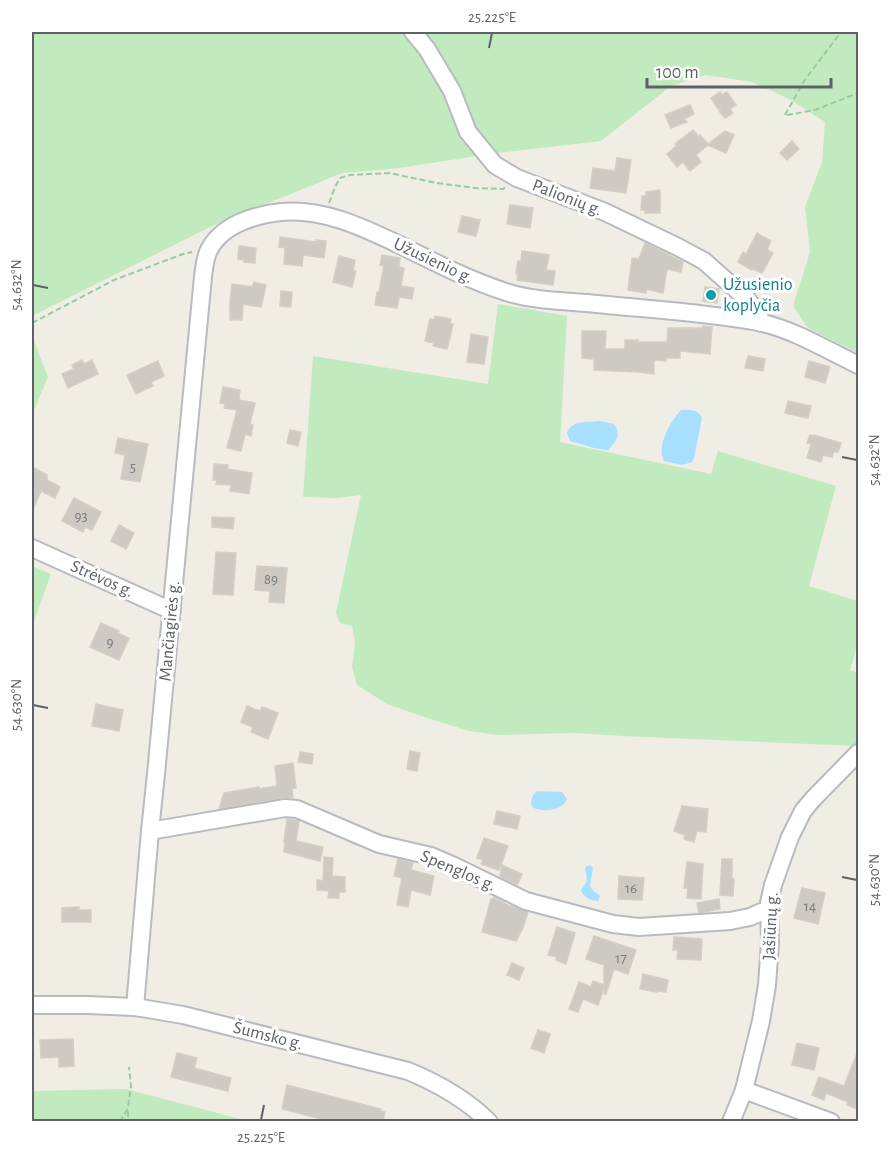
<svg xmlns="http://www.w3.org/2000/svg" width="890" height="1153" font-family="'Alegreya Sans',sans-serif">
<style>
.green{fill:#c2eabf}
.water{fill:#a6dfff}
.building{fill:#cdc9c3;stroke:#d5cec2;stroke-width:1.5}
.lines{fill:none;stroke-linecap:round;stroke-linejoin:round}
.minor-casing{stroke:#b7bbc0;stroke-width:20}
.path{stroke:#97cca2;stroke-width:2;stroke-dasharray:6 3;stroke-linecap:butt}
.minor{stroke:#fff;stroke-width:16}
.ticks{fill:none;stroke:#5c6266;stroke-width:2}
.culture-dot{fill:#0f9aa8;stroke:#fff;stroke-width:2}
.labels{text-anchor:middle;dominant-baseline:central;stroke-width:6;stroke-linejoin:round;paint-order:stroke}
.number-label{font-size:15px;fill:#787c7d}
.street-label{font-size:18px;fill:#5c6266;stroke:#fff}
.culture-label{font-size:18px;fill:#0d838f;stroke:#fff;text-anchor:start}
.neatline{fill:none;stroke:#5c6266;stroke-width:2}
.ticks-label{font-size:15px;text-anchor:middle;fill:#5c6266}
</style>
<rect width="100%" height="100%" fill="#f0ede5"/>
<!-- green -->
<g class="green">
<polygon points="32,32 858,32 858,353 808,328 793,306 810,252 805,207 822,162 825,122 791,100 752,82 706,75 671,86 601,141 497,153 392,169 342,173 212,226 32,316"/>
<polygon points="498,304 567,316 560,442 711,474 718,451 836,486 809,586 858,601 858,643 850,670 858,673 858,741 855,746 623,736 574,733 497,735 469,731 427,718 387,704 357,685 352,667 355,643 352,626 340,623 336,613 361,495 337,498 303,497 313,356 488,384"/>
<polygon points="32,336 48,377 32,415"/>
<polygon points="32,566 51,574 32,627"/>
<polygon points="126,1089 248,1121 32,1121 32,1091"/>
</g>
<!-- water -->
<g class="water">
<path d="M 681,410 C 689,409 699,410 702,418 L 694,458 L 692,462 L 682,465 L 664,461 C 656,446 670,422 681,410 Z"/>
<path d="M 600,421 L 614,424 C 622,434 616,442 608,450 L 594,448 L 570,441 L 567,433 C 572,419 587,423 600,421 Z"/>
<path d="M 537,791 L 562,792 L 567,799 C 562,811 543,813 532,807 C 530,799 532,796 537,791 Z"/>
<path d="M 590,865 L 593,868 L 590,886 C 592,892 598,892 600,897 L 598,901 C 591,900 583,898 581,890 C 590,878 586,880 585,867 Z"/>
</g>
<!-- building -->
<g class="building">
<polygon points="720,92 722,95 727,92 736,105 730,109 733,113 725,118 719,111 721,109 720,108 718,109 711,98"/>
<polygon points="690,105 694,114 684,119 687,122 671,128 665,115"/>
<polygon points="693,130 699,137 700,135 708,144 725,131 734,135 726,153 708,145 696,155 701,162 690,171 683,162 677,167 667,154 676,146 675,144"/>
<polygon points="792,141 799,149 787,160 780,153"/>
<polygon points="617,158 631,160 626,193 590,188 593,168 615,171"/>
<polygon points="660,190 660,213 645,213 645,210 641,210 642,196 646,196 646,192"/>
<polygon points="510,205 533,208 530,228 507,224"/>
<polygon points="462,216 480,220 476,236 458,232"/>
<polygon points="757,233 771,241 767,249 773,253 762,273 753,269 752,270 738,262 743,252 746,254"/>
<polygon points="280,237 316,242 316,240 326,241 324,258 303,255 302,266 284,264 285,248 279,247"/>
<polygon points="645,243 683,262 681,272 667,269 663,293 646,289 646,293 628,290 632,258 639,259"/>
<polygon points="239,246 256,248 255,263 244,262 244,260 238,259"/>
<polygon points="522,251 549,255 546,270 555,271 553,285 517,280 518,274 516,274 518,261 521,261"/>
<polygon points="382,255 400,258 399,267 404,268 401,286 414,288 412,299 399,297 397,308 375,305 377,292 379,292 384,266 380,265"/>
<polygon points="339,256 355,260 353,271 356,271 352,287 333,282"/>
<polygon points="254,282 266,285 261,307 243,304 242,320 230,320 230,300 232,284 252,287"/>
<polygon points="705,287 719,289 717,303 703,301"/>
<polygon points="281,291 292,292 291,307 280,306"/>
<polygon points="435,316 451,319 450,323 453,324 447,349 433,346 434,343 425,341 430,319 434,320"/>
<polygon points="703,326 712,327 710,354 680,351 680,358 666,358 666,361 654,360 654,374 638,372 594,370 594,359 582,358 582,331 606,331 605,349 625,349 625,340 638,340 637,342 667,342 668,328 702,328"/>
<polygon points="471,334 488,337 484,364 467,362"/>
<polygon points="748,356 765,359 763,371 745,368"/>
<polygon points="82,360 84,364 92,360 98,374 68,388 62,374 74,369 72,365"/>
<polygon points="158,361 164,376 151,382 153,386 136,394 127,375"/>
<polygon points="809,361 830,367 825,383 805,377"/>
<polygon points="223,387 240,390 239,400 255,403 250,424 253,425 251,436 245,434 241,451 227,448 237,410 224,408 225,404 220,403"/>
<polygon points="788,401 811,406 808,418 785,413"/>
<polygon points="290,430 301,432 298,446 287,443"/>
<polygon points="810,435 814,436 814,435 841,443 838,452 834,451 832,457 823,455 821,462 807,458 811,444 807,443"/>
<polygon points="118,438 148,444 140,482 121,479 125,455 115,453"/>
<polygon points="214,464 228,465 227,469 252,473 249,494 230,491 231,485 216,484 217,480 213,480"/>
<polygon points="32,467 47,475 47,480 60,487 55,498 41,491 32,512"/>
<polygon points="74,498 101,512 92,530 85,527 83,532 62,521"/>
<polygon points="212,517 234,518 233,529 212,527"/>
<polygon points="119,525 134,533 126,549 111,541"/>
<polygon points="216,552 236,553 233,595 213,594"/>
<polygon points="257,566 287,568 284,603 269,602 270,591 255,590"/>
<polygon points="101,623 119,631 118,633 129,638 119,660 90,647"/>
<polygon points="96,704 123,710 119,731 92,726"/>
<polygon points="247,706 260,711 262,707 278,713 268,739 251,732 253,727 241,722"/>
<polygon points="410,751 420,753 417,771 407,769"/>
<polygon points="300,752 313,754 312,764 298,762"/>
<polygon points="293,763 296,788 292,789 293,798 283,798 219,809 224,793 259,787 259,789 277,786 275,766"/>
<polygon points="682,806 708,809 706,832 697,831 694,842 684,839 685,835 674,831"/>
<polygon points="497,811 520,816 517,829 494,824"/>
<polygon points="287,819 299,821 296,841 323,847 320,861 284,852 285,842 284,842"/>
<polygon points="484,838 508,846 499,870 481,864 483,860 477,858"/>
<polygon points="324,857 333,858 332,876 345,877 345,892 339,892 339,898 328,898 329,891 317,890 317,880 323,881"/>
<polygon points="398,859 413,863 411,870 434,876 430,895 411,890 408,907 397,905 402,878 394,876"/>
<polygon points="722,859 732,859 732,878 734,879 733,896 720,895"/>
<polygon points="687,862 703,864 701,899 687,898 688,888 684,888"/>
<polygon points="502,865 522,874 517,885 500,876"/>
<polygon points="619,876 644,878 642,900 618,899"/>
<polygon points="802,888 825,893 818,924 794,918"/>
<polygon points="494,897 508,905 528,912 523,928 516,941 482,932 491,899 493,899"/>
<polygon points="719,899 720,909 699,913 697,903"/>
<polygon points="79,907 79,910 91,910 91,922 62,922 62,908"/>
<polygon points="557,927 575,933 566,964 556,960 557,957 548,955"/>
<polygon points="594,936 636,950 628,974 614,969 606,994 604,994 604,988 598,1005 583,999 578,1012 569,1009 579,982 591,987 593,981 604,985 604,965 586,959"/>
<polygon points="674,937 702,939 701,960 677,959 678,950 673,950"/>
<polygon points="512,963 524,968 519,980 507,975"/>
<polygon points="643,974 668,980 666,992 657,991 657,992 640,989"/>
<polygon points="538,1030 550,1034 544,1053 531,1048"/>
<polygon points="73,1039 74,1066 59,1067 59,1057 41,1058 40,1040"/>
<polygon points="797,1043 819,1048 814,1070 792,1065"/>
<polygon points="858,1051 858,1109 847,1105 848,1102 826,1093 824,1100 812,1095 819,1077 844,1086"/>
<polygon points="177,1053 197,1058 194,1068 231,1078 228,1091 171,1077"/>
<polygon points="287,1085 381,1109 381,1111 385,1112 383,1122 333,1122 282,1109"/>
</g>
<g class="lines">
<!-- minor casing -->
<g class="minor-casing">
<g id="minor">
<polyline points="413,32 427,49 452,91 468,132 495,165 517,178 605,212 678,247 704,261 747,299 759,315 761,323"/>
<polyline points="32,548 172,611"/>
<polyline points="150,831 285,808 297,809 379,844 431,856 452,865 526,901 613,924 639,927 730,921 750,917 761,912 768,912"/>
<path d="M 32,1005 L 87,1005 L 135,1007 L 183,1015 L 408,1071 C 437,1083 466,1099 489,1122"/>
<path d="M 135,1007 L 150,831 L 156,774 L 202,287 C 203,276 204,262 208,252 C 220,225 254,215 281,212 C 324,208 364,228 402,246 C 436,263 469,280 506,292 C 531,300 560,301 587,303 C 644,309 702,312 758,322 C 793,329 827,350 858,365"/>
<polyline points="744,1090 831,1122"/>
<polyline points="731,1122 744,1090 761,1021 767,985 770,943 769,903 773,885 790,837 803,811 813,799 858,753"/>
</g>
</g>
<!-- path -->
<g class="path">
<polyline points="785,115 804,81 841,32"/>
<polyline points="787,115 815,110 858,93"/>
<polyline points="329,203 335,187 340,178 350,175 389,173 437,183 475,188 503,189 506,187"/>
<polyline points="32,323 114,280 183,254 192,252"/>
<polyline points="128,1111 128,1122"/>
<polyline points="120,1122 128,1108 131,1086 129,1067"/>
</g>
<!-- minor -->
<use href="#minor" class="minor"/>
</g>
<!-- ticks -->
<path class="ticks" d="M 489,48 L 492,33M 33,285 L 48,288M 842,457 L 857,460M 33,705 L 48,708M 842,877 L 857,880M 261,1120 L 264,1105"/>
<!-- markers -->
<circle class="culture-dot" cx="711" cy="295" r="6"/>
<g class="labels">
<!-- number labels -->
<g class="number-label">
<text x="133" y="467">5</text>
<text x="81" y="516">93</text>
<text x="271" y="579">89</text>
<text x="110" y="642">9</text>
<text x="631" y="888">16</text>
<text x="810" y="906">14</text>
<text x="621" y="958">17</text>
</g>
<!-- street labels -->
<g class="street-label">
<text transform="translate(567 198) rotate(21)">Palionių g.</text>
<text transform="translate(433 261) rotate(25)">Užusienio g.</text>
<text transform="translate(102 579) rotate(24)">Strėvos g.</text>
<text transform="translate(170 631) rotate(-85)">Mančiagirės g.</text>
<text transform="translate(458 871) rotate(23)">Spenglos g.</text>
<text transform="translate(771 926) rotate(-87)">Jašiūnų g.</text>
<text transform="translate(268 1036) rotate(14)">Šumsko g.</text>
</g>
<!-- culture labels -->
<g class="culture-label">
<text x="723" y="285">Užusienio<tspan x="723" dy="21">koplyčia</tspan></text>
</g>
</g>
<!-- border -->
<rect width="890" height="1153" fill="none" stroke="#ffffff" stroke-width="66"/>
<!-- scale -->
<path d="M647 78v9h184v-9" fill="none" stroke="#5c6266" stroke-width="3"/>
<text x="656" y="78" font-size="18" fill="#5c6266" stroke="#ffffff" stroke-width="4.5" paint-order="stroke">100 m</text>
<rect x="33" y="33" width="824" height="1087" class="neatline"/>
<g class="ticks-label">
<text x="492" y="22">25.225°E</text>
<text transform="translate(16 285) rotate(-90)" y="5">54.632°N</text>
<text transform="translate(874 460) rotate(-90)" y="5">54.632°N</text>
<text transform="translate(16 705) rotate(-90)" y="5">54.630°N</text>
<text transform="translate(874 880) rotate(-90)" y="5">54.630°N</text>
<text x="261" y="1142">25.225°E</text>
</g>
</svg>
